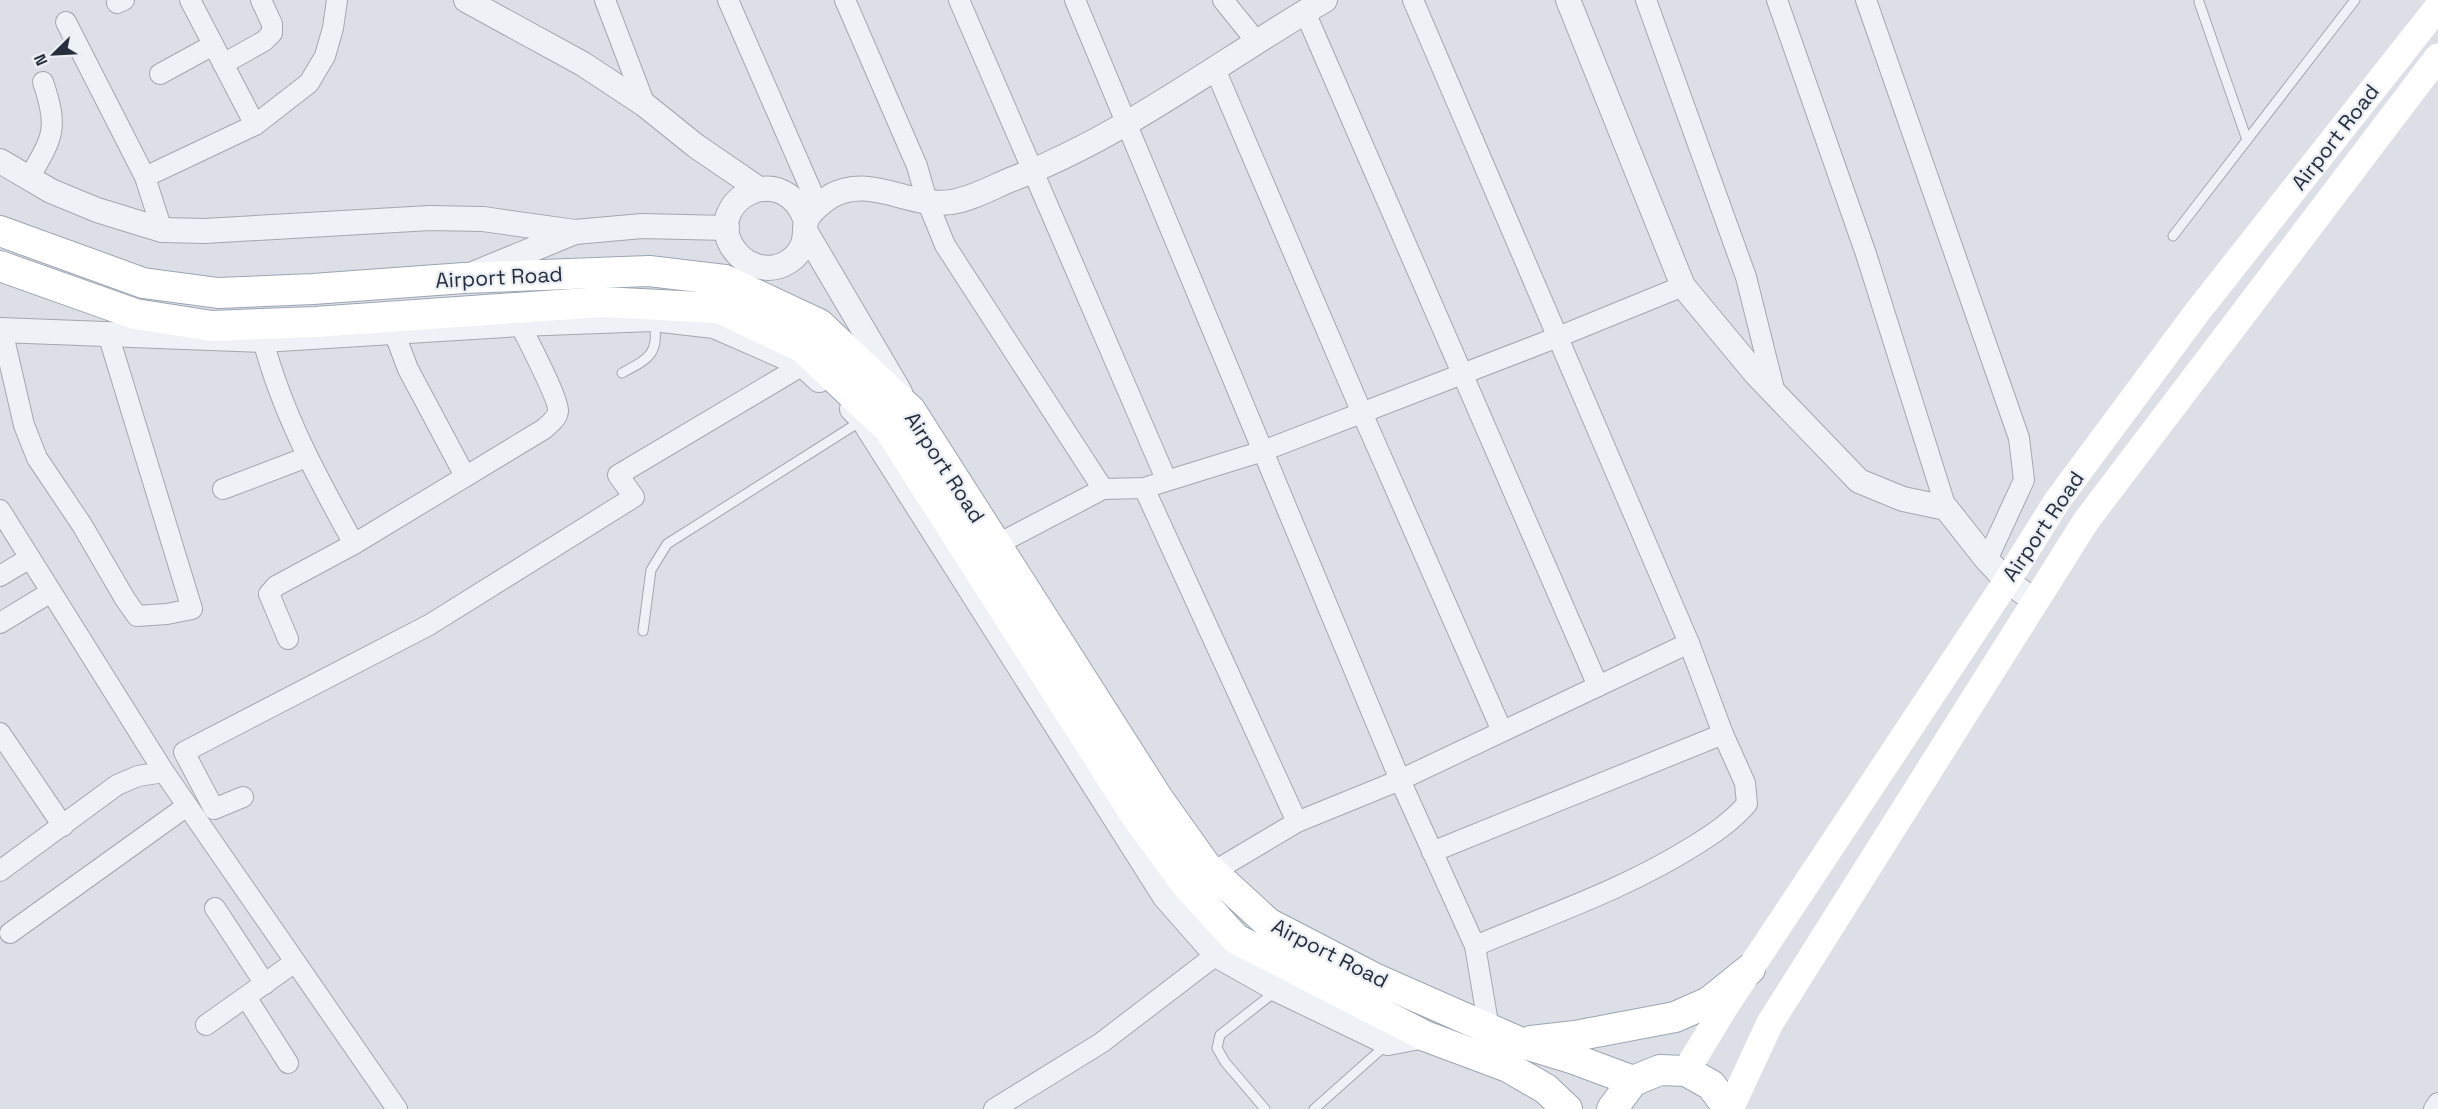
<svg xmlns="http://www.w3.org/2000/svg" width="2438" height="1109" font-family="'Space Grotesk',sans-serif">
<style>
.lines{fill:none;stroke-linecap:round;stroke-linejoin:round}
.service-casing{stroke:#a2a7b0;stroke-width:11}
.minor-casing{stroke:#a2a7b0;stroke-width:22}
.tertiary-casing{stroke:#a2a7b0;stroke-width:26}
.primary-casing{stroke:#9ba5b2;stroke-width:32}
.service{stroke:#eef1f5;stroke-width:9}
.minor{stroke:#eef1f5;stroke-width:20}
.tertiary{stroke:#eef1f5;stroke-width:24}
.secondary{stroke:#fff;stroke-width:27}
.primary{stroke:#fff;stroke-width:30}
.labels{text-anchor:middle;dominant-baseline:central;stroke-width:4.5;stroke-linejoin:round;paint-order:stroke}
.street-label{font-size:21px;fill:#262e3d;stroke:#ebeff4}
</style>
<rect width="100%" height="100%" fill="#dce0e6"/>
<g class="lines">
<!-- service casing -->
<g class="service-casing">
<g id="service">
<polyline points="2199,2 2247,140"/>
<polyline points="2173,236 2355,0"/>
<path d="M 622,373 C 648,359 660,354 654,322"/>
<polyline points="643,631 651,570 667,544 861,421"/>
<polyline points="1265,1109 1225,1062 1217,1048 1220,1035 1276,991"/>
<polyline points="1314,1109 1386,1045"/>
</g>
</g>
<!-- minor casing -->
<g class="minor-casing">
<g id="minor">
<polyline points="190,0 255,125"/>
<polyline points="605,0 645,105"/>
<polyline points="728,0 818,206"/>
<polyline points="845,0 917,166 927,201 945,245 1103,489"/>
<polyline points="959,0 1166,479"/>
<polyline points="1075,0 1400,780 1475,946 1489,1029"/>
<polyline points="1223,0 1256,41"/>
<polyline points="1646,0 1746,277 1775,393"/>
<polyline points="1777,0 1866,254 1946,508"/>
<polyline points="1866,0 2019,438 2024,480 1987,560"/>
<polyline points="117,3 124,0"/>
<polyline points="1305,12 1598,686"/>
<polyline points="66,22 145,177 162,230"/>
<polyline points="223,64 264,41 272,33 272,24 261,0"/>
<polyline points="1215,69 1362,413 1502,731"/>
<polyline points="160,74 213,45"/>
<polyline points="145,177 255,125 309,83 325,56 333,28 337,0"/>
<path d="M 29,178 C 53,137 59,129 43,82"/>
<polyline points="2,330 24,425 37,458 82,525 125,599 137,616 167,614 192,609 108,334"/>
<polyline points="394,332 408,369 465,476"/>
<path d="M 263,340 C 282,413 318,479 354,544"/>
<polyline points="1144,488 1297,822"/>
<polyline points="223,489 307,457"/>
<polyline points="0,510 164,772 397,1109"/>
<polyline points="996,545 1103,489 1144,488 1263,451 1558,337 1683,286"/>
<polyline points="0,576 30,558"/>
<polyline points="0,623 51,592"/>
<path d="M 288,639 L 269,594 L 276,586 L 354,544 L 544,429 C 550,423 557,419 558,411 C 559,399 527,339 520,324"/>
<polyline points="1689,643 1723,734"/>
<polyline points="0,733 63,826"/>
<polyline points="243,797 214,809 184,752 429,625 634,497 618,475 803,365"/>
<path d="M 1432,852 L 1723,734 L 1745,783 L 1747,804 C 1732,821 1716,832 1697,844 C 1628,888 1549,915 1475,946"/>
<polyline points="0,871 117,785 138,776 164,772"/>
<polyline points="1213,872 1297,822 1400,780 1689,643 1413,0"/>
<polyline points="215,908 265,984"/>
<polyline points="10,933 187,806"/>
<polyline points="246,997 288,1063"/>
<polyline points="206,1025 295,962"/>
<polyline points="994,1109 1101,1043 1216,955"/>
<polyline points="2434,1109 2438,1103"/>
</g>
</g>
<!-- tertiary casing -->
<g class="tertiary-casing">
<g id="tertiary">
<polyline points="466,0 583,64 645,105 696,146 759,189"/>
<polyline points="1568,0 1683,286 1756,374 1859,481 1903,499 1946,508 1987,560 2007,581 2035,601"/>
<polyline points="0,161 51,191 97,210 162,230 204,231 430,218 483,219 575,232"/>
<path d="M 806,221 C 784,158 706,199 731,245 C 737,255 744,262 754,265 C 773,273 796,263 803,244 C 806,236 804,229 806,222 C 809,212 823,201 831,196 C 871,174 909,208 951,202 C 969,200 993,187 1010,180 C 1125,136 1220,61 1325,0"/>
<polyline points="807,234 900,392"/>
<polyline points="475,273 575,232 642,226 727,228"/>
<polyline points="0,330 263,340 520,324 653,319 714,326 803,365 819,380"/>
<polyline points="852,409 863,420 1165,897 1216,955 1278,990 1388,1043 1425,1036"/>
</g>
</g>
<!-- primary casing -->
<g class="primary-casing">
<g id="primary">
<polyline points="0,231 143,283 218,293 313,289 464,278 649,271 725,280 819,324 911,411 1159,800 1206,866 1268,923 1376,979 1519,1042 1574,1059 1633,1081"/>
<polyline points="0,266 135,314 212,326 315,322 602,302 719,308 803,348 889,429 1136,816 1186,884 1236,939 1425,1036 1508,1067 1546,1089 1567,1109"/>
<polyline points="1531,1041 1575,1036 1675,1017 1709,1002 1750,969"/>
<polyline points="1612,1109 1633,1081 1660,1070 1686,1071 1711,1085 1729,1109"/>
</g>
</g>
<!-- service -->
<use href="#service" class="service"/>
<!-- minor -->
<use href="#minor" class="minor"/>
<!-- tertiary -->
<use href="#tertiary" class="tertiary"/>
<!-- secondary -->
<g class="secondary">
<polyline points="1686,1071 1726,1005 2007,581 2057,501 2198,311 2438,7"/>
<polyline points="1730,1109 1770,1023 2086,521 2438,57"/>
</g>
<!-- primary -->
<use href="#primary" class="primary"/>
</g>
<g class="labels">
<!-- street labels -->
<g class="street-label">
<text transform="translate(2335 137) rotate(-52)">Airport Road</text>
<text transform="translate(499 277) rotate(-3)">Airport Road</text>
<text transform="translate(945 467) rotate(57)">Airport Road</text>
<text transform="translate(2043 526) rotate(-56)">Airport Road</text>
<text transform="translate(1330 953) rotate(27)">Airport Road</text>
</g>
</g>
<!-- north arrow -->
<g transform="translate(54 54) rotate(246)" stroke="#ebeff4" stroke-width="4.5" paint-order="stroke">
<path d="M0-4.5L10 22L0 15L-10 22Z" fill="#262e3d"/>
<text y="-9" font-size="16" font-weight="bold" text-anchor="middle" fill="#262e3d">N</text>
</g>
</svg>
